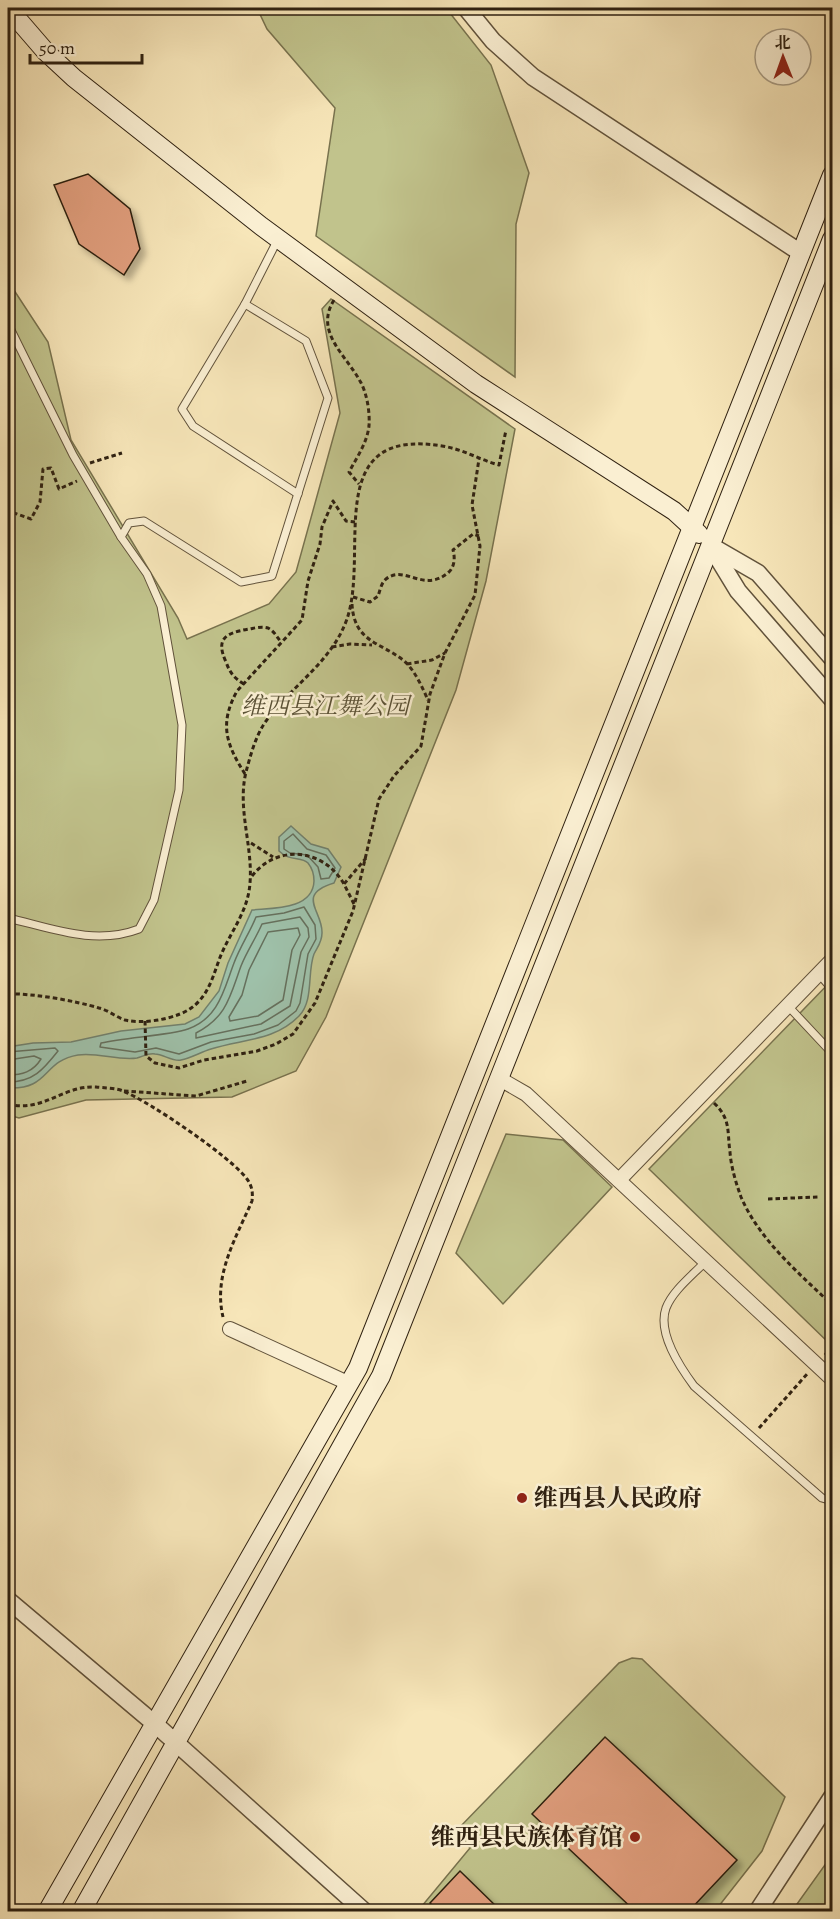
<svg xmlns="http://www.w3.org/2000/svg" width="840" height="1919" font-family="Alegreya,'Noto Serif SC',serif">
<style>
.green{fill:#c1c38c;stroke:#78724e;stroke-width:1.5}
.water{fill:#9ec0a9;stroke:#72806c;stroke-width:1.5}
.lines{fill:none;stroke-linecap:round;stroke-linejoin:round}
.shore{stroke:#66705d;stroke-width:1.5}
.building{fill:#e09e7d;stroke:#2f2111;stroke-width:1.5;filter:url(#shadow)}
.service-casing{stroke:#61523b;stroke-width:9}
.minor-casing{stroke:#61523b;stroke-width:16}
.tertiary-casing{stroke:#61523b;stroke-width:19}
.secondary-casing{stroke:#2f2111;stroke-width:20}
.path{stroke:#2f2111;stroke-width:3;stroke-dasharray:4.5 3;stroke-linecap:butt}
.service{stroke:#faefd2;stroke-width:7}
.minor{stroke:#faefd2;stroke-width:14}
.tertiary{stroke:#faefd2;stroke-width:16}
.secondary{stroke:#faefd2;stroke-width:18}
.poi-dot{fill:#8f2418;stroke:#faefd2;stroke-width:2}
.labels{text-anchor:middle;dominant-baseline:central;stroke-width:5;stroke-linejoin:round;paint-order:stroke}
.park-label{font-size:24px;font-style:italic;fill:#5b5236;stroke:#faefd2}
.poi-label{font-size:24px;font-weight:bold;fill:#2f2111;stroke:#faefd2;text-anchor:start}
</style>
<defs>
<filter id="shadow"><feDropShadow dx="5.5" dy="5.5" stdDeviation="3" flood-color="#0004"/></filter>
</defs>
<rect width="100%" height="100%" fill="#f7e6b9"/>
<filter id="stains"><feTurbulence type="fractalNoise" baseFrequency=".00333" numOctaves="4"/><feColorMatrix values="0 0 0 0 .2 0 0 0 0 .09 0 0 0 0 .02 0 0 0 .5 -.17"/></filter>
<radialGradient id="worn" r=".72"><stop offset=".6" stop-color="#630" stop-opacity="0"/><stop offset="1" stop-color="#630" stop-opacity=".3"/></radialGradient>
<!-- green -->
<g class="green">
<polygon points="257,8 446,8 491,65 529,173 516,224 515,377 316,236 335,108 267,29"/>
<polygon points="8,240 10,249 8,281 48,342 71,440 178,618 187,639 269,604 296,572 340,413 322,309 331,299 515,429 486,581 456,690 326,1017 296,1071 232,1097 86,1100 19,1118 8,1115"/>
<polygon points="832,980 832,1346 649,1169"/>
<polygon points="506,1134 563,1140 612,1187 503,1304 456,1253"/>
<polygon points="632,1658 642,1659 785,1797 762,1851 715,1911 417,1912 470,1848 457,1830 619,1663"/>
<polygon points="832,1855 832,1911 792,1911"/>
</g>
<!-- water -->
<path class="water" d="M 291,826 L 311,844 L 328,849 L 341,867 L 334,883 C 295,895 323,911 322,933 C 322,942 318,946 314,954 C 307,972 314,1001 299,1016 C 275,1041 242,1039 211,1049 C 201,1052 191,1058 181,1060 C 173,1062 163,1054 155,1054 C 148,1053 144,1056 137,1058 C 118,1061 98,1052 78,1055 C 42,1061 50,1090 8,1088 L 8,1047 L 33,1043 L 71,1042 L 121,1031 L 185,1024 L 199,1017 L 219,991 L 228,963 L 252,910 C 272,908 313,910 314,881 C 314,874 312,868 308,863 C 301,856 290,862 279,851 L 279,837 Z"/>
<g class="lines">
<!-- shore -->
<g class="shore">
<polygon points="293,834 307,849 326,855 335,868 329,878 321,879 318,867 307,855 290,853 284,849 284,841"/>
<path d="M 304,907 L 315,925 L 316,939 L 308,954 L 300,1003 L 296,1011 L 278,1025 L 254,1034 L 211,1042 L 179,1054 L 156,1048 L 135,1052 L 100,1047 L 101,1043 C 126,1037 167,1036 188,1029 C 219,1018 224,989 234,963 C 240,947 250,932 256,917 L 284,913 Z"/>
<path d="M 300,917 L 308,928 L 309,937 L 301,952 L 290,1006 L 261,1024 L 196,1038 L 196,1033 C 227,1017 230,996 241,966 C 247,951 256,938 262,924 Z"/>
<polygon points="298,928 300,935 292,950 283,1000 258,1016 230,1021 229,1017 242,995 249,970 268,932"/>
<path d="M 8,1052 L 55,1048 L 58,1051 C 43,1070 33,1082 8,1082"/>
<path d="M 8,1060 L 34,1056 L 41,1059 C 33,1072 22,1075 8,1075"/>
</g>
</g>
<!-- building -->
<g class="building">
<polygon points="88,174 130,209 140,249 124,275 79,244 54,185"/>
<polygon points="605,1737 737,1860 688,1912 636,1912 532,1814"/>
<polygon points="460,1871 502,1912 439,1912 430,1903"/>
</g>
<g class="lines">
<!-- service casing -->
<g class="service-casing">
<g id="service">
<polyline points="277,241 245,304 182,409 193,426 298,494"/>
<polyline points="8,324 73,455 121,537"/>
<path d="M 8,918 C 51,928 95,946 139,929 L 154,900 L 179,790 L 182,725 L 161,606 L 147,574 L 121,537 L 129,523 L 144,521 L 241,582 L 272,576 L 328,398 L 306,341 L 245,304"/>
<polyline points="819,974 832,989"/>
<polyline points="788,1006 832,1053"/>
<path d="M 706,1261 C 693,1275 673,1290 666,1308 C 657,1333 680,1367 694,1386 L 822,1498 L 832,1501"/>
</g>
</g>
<!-- minor casing -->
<g class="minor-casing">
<g id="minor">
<polyline points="500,1079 526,1094 832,1379"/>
<polyline points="619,1180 832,960"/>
<polyline points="230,1329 350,1384"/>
</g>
</g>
<!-- tertiary casing -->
<g class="tertiary-casing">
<g id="tertiary">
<polyline points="466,8 493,41 533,77 801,253"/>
<polyline points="710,545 738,591 832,699"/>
<polyline points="713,547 758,573 832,658"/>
<polyline points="8,1600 155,1724 365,1912"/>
<polyline points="757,1912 832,1797"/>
</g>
</g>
<!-- secondary casing -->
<g class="secondary-casing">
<g id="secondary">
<polyline points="8,8 46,52 74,78 261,226 476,384 674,511 699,534"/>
<polyline points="47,1912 358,1368 832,175"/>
<polyline points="81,1912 381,1376 832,239"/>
</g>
</g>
<!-- path -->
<g class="path">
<path d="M 334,300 C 314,332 346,355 360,381 C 367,393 370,412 369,426 C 367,443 357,457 349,472 L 359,484"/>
<polyline points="90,463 122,453"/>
<polyline points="8,507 14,513 31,519 40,502 43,469 51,468 59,489 77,481"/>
<path d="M 353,597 L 370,602 L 378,596 C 380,591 381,583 386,579 C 405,564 424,594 449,572 C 455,566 455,557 453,550 L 473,534 L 479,536"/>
<path d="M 352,604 C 354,642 380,642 403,660 C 415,670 422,687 428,700"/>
<polyline points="332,647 350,644 372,645"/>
<polyline points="407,664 432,660 445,653"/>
<path d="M 244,684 C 234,678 230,673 226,662 C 215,638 226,633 249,629 C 255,628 262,626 268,628 C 274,631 277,637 281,642"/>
<path d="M 245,774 C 226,744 219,724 237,691 L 302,620 L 308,581 L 320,544 L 322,527 L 333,501 L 346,521 L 355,522"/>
<polyline points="251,843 273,857"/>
<path d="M 252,876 C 277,844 323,848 344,884"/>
<polyline points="354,904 344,884 366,858"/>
<path d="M 8,994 C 32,993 76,1001 99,1008 C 108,1010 116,1017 125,1020 C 141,1024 165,1020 180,1014 C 205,1004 211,983 219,960 C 229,933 248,913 250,883 C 253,846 237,809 246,772 C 250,757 255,738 264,724 C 289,687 331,664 347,619 C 370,552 320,426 442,446 C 463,449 480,460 499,465 L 506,430"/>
<polyline points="145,1021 146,1056 155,1063 179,1068 204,1060 257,1051 276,1044 293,1034 315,1003 353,911 379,799 394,776 421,746 430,694 445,653 475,595 480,546 472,505 479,459"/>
<polyline points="124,1091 196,1096 247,1081"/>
<path d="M 714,1103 C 731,1119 727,1131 730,1152 C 731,1167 736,1183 741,1197 C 760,1241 799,1273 832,1305"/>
<path d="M 8,1104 C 43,1113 63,1085 96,1087 C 104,1088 116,1088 123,1091 C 150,1102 231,1157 247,1179 C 252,1186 253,1192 252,1201 C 236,1238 213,1275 223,1317"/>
<polyline points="768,1199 818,1197"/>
<polyline points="825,1355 832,1346"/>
<polyline points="759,1428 808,1373"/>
</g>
<!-- service -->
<use href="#service" class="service"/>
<!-- minor -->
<use href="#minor" class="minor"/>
<!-- tertiary -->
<use href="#tertiary" class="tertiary"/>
<!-- secondary -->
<use href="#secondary" class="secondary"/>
</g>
<!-- markers -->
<g class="poi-dot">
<circle cx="522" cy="1498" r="6"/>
<circle cx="635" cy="1837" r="6"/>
</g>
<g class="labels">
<!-- park labels -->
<g class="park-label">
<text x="325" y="706">维西县江舞公园</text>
</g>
<!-- poi labels -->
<g class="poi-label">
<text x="534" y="1498">维西县人民政府</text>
<text x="623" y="1837" text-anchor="end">维西县民族体育馆</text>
</g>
</g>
<!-- margin -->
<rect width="840" height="1919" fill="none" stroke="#f7e6b9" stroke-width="30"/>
<rect x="9" y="9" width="822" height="1901" fill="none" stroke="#2f2111" stroke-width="3"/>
<rect x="15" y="15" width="810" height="1889" fill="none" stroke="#2f2111" stroke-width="1.5"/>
<!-- north arrow -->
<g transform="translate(783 57) rotate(359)"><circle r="28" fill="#faefd2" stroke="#a99d85" stroke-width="1.5"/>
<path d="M0-4.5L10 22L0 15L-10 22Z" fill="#8f2418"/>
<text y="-9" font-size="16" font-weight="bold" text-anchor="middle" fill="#2f2111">北</text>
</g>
<!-- scale -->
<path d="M30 54v9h112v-9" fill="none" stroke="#2f2111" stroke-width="3"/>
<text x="39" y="54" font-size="18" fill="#2f2111" stroke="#faefd2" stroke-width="4.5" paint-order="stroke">50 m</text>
<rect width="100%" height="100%" filter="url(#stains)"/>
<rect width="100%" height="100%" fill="url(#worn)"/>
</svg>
